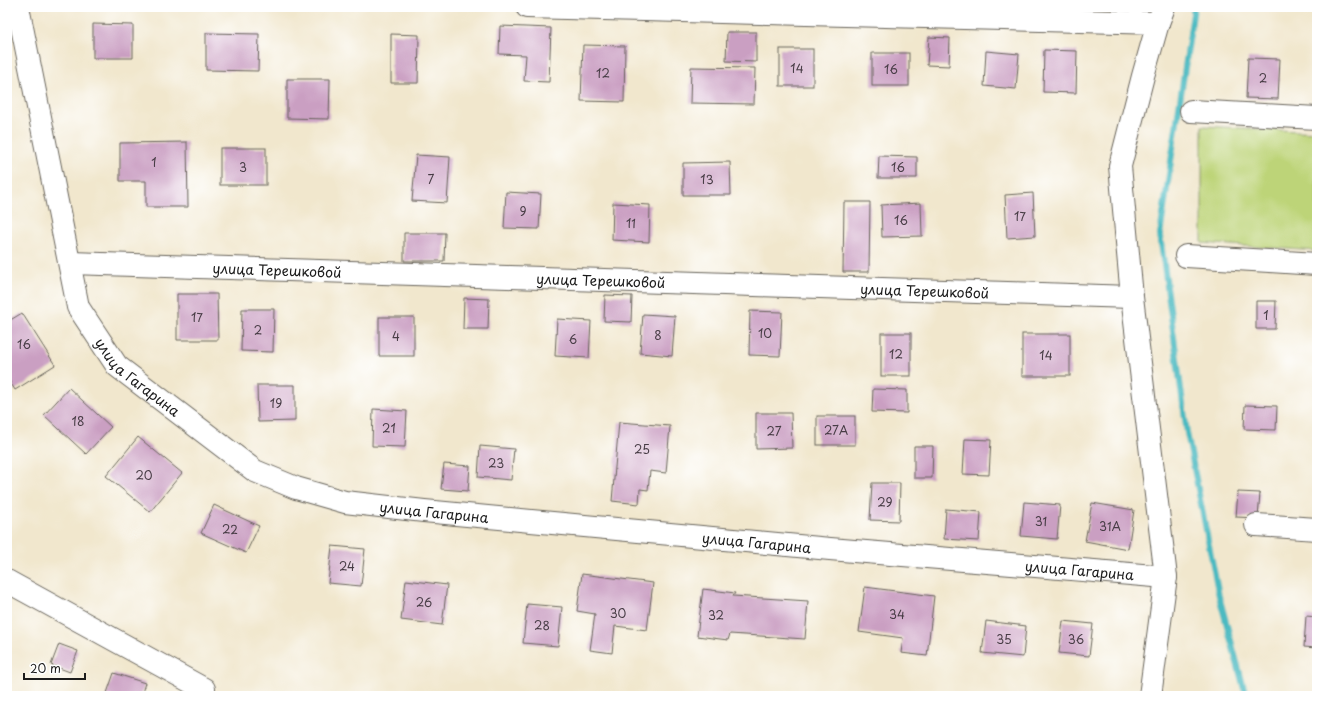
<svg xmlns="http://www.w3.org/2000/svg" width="1324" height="703" font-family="'Playpen Sans',sans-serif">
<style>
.green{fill:#bdd478;stroke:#6c784a}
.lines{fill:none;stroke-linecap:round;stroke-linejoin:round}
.stream{stroke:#4bbac1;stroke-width:6}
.building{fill:#ca9fc2}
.minor-casing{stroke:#67635a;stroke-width:24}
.minor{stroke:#fff;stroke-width:22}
.labels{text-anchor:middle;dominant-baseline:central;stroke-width:3;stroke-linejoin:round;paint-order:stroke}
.number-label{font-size:12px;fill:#483d46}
.street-label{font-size:14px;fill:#1c1c1c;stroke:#fff}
</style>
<rect width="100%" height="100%" fill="#fff"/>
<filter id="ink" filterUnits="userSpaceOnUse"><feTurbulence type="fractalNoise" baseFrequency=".025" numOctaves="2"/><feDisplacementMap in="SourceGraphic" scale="8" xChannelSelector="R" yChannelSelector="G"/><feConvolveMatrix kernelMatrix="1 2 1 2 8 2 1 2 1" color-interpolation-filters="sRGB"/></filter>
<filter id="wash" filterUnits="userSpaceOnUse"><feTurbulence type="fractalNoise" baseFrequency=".012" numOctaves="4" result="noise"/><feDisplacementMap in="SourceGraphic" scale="16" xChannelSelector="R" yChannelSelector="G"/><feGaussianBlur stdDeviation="0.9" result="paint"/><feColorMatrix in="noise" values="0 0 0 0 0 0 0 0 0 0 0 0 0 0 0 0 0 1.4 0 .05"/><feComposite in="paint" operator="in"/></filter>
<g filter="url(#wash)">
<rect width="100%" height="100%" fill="#f1e7cd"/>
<!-- green -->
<polygon class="green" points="1202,126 1317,132 1317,251 1202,243"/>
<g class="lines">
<!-- stream -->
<polyline class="stream" points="1194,7 1160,235 1187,433 1219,596 1246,696"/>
</g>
<g id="blocks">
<!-- building -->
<g class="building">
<polygon points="93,24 133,25 133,58 93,58"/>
<polygon points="500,26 551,28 549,82 524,81 526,55 499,54"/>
<polygon points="727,32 756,32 756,62 726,61"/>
<polygon points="206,33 259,34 258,71 206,70"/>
<polygon points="391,34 419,35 418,83 391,83"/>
<polygon points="929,37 950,38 949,66 927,65"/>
<polygon points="583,45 625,46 624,102 581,101"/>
<rect x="780" y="49" width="33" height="37"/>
<polygon points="1044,50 1077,51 1076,93 1043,92"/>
<polygon points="986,51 1019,54 1016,89 984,86"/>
<rect x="872" y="53" width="37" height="33"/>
<polygon points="1248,58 1280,59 1278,99 1246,98"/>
<polygon points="691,67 755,68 754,104 690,103"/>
<polygon points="287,79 330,79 329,119 287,118"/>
<polygon points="187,142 188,207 146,207 146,181 120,181 120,143"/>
<rect x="220" y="148" width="46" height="37"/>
<polygon points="416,155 450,157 447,203 412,201"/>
<polygon points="879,156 917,157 917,178 878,178"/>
<polygon points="730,162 731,195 683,195 683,163"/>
<polygon points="506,192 541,194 539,229 504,228"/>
<polygon points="1033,193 1035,236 1007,238 1005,195"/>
<polygon points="844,202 870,202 869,272 843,272"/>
<polygon points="613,203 650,205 649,242 612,240"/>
<polygon points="921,203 922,236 882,237 881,205"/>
<polygon points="404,233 445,233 444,261 404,261"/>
<polygon points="177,294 217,294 218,340 177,340"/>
<polygon points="605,295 632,296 631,322 604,321"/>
<polygon points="464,298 489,299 488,329 463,329"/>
<polygon points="1256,301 1276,301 1275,329 1256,329"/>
<polygon points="242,309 274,309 273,352 241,351"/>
<polygon points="750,311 782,312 780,356 749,355"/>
<polygon points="22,313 55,365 15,390 7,377 7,322"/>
<polygon points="643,314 675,316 672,356 640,353"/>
<rect x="379" y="317" width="35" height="39"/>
<polygon points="557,319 591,321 589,358 555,356"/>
<rect x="881" y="333" width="30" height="43"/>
<rect x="1022" y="334" width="48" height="42"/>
<polygon points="257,385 295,385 295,421 258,422"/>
<polygon points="69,388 111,427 86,454 44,415"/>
<polygon points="873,389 907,390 907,413 872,412"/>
<polygon points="1245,405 1277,406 1276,430 1244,429"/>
<polygon points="373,409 407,411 405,447 372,446"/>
<polygon points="756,413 791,413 792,448 756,449"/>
<rect x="817" y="416" width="38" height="29"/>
<polygon points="619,422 670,426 666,473 650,471 648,490 640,489 639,504 612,501"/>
<polygon points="138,437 182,473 150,512 106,476"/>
<polygon points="965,439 991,440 989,475 963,474"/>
<polygon points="480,446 514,449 511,480 478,477"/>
<polygon points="914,446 933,446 932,478 914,478"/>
<polygon points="444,464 470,466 468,491 441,489"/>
<polygon points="872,483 900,483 899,521 870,520"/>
<polygon points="1238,492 1260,493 1258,518 1236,517"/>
<polygon points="1024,502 1060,505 1057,539 1021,536"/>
<polygon points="1092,503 1134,510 1128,549 1085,541"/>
<polygon points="214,505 259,526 246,553 201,533"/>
<polygon points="946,509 981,512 979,541 944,539"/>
<polygon points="332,546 365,549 361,586 328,583"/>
<polygon points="582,574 653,583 647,630 615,626 612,653 590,650 595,614 577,611"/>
<polygon points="406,580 447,585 442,625 401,620"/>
<polygon points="865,587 934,596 927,656 901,653 903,638 859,632"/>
<polygon points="703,589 735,593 733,596 808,601 805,639 730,634 728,640 697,636"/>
<polygon points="527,604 562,607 558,646 523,643"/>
<polygon points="1306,616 1317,617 1317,648 1304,647"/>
<polygon points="986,621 1026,626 1023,657 982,653"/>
<polygon points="1063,621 1093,624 1089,656 1059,653"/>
<polygon points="59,644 78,651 70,672 51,665"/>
<polygon points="114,673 145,683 141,696 106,696"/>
</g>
</g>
</g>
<g filter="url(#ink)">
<use href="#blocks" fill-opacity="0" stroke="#67635a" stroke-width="1"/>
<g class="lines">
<!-- minor casing -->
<g class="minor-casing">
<g id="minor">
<path id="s1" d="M 18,7 L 78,307 L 117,366 L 255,471 L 296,488 L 345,502 L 424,511 L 830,549 L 1166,577"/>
<polyline points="527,7 1158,23"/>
<polyline points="1191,111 1317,118"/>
<polyline points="1186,256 1317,264"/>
<path id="s2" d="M 70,263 L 1132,297"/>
<polyline points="1256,525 1317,529"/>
<polyline points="7,581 204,689"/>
<polyline points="1150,696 1166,577 1132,297 1120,166 1143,76 1158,23 1164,7"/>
</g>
</g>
<!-- minor -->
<use href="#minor" class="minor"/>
</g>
</g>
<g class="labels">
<!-- number labels -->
<g class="number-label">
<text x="797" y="68">14</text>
<text x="891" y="69">16</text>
<text x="603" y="73">12</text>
<text x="1263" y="78">2</text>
<text x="154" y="162">1</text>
<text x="243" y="167">3</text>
<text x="898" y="167">16</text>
<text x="431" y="179">7</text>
<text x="707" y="179">13</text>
<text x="523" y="211">9</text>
<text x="1020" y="216">17</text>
<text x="901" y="220">16</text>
<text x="631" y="223">11</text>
<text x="1266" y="315">1</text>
<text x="197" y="317">17</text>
<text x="258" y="330">2</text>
<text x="765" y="333">10</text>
<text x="658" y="335">8</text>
<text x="396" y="336">4</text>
<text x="573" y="339">6</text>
<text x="24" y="344">16</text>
<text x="896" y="354">12</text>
<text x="1046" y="355">14</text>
<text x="276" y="403">19</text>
<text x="78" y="421">18</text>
<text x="389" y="428">21</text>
<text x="836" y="430">27А</text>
<text x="774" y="431">27</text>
<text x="642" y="449">25</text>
<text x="496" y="463">23</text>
<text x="144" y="475">20</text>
<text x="885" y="502">29</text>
<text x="1041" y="521">31</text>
<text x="1110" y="526">31А</text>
<text x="230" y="529">22</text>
<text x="347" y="566">24</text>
<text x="424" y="602">26</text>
<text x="618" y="613">30</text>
<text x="897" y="614">34</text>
<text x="716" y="615">32</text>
<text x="542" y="625">28</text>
<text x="1004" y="639">35</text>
<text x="1076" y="639">36</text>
</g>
<!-- street labels -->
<g class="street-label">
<text stroke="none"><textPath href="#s2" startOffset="207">улица Терешковой</textPath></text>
<text stroke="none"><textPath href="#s2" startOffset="531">улица Терешковой</textPath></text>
<text stroke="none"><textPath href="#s2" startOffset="855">улица Терешковой</textPath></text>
<text stroke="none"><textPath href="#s1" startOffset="399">улица Гагарина</textPath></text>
<text stroke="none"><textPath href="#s1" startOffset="735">улица Гагарина</textPath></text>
<text stroke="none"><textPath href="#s1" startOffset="1059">улица Гагарина</textPath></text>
<text stroke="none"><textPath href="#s1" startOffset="1383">улица Гагарина</textPath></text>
</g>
</g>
<!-- margin -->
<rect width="1324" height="703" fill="none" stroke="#fff" stroke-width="24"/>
<!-- scale -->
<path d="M24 673v6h61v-6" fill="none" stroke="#1c1c1c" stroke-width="2"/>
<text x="30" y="673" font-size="12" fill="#1c1c1c" stroke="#ffffff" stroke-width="3" paint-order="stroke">20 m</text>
</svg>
